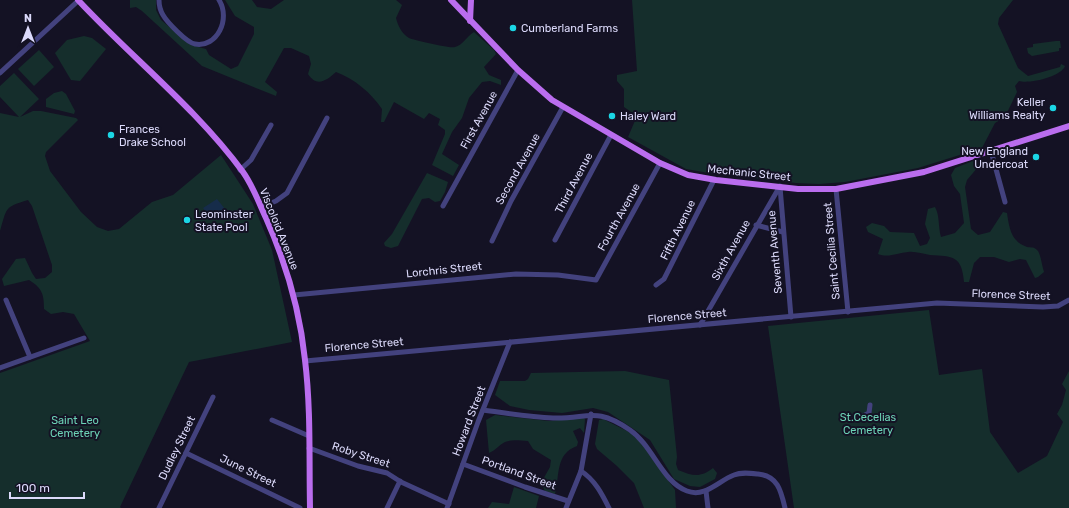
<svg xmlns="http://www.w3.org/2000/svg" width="1069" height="508" font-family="Rubik,sans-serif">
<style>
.green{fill:#152e2c}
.water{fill:#162c4a}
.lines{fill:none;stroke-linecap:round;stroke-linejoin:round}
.minor{stroke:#43427e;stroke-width:5}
.major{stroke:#ba6dee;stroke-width:6}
.poi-dot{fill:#1bd6e5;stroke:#141224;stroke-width:1.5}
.labels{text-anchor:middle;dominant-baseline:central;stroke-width:4;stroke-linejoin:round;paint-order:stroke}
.poi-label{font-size:11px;fill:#dcdafb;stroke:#141224;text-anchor:start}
.street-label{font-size:11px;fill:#dcdafb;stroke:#141224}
.park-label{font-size:11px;fill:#6dd3b7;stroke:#141224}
</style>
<rect width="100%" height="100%" fill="#141224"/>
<!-- green -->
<g class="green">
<path d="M 130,0 L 156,0 L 156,10 L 161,20 L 191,45 L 206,49 L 209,55 L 231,69 L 238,66 L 254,34 L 254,27 L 235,16 L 225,0 L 252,0 L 257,7 L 271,9 L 284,0 L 396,0 L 402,5 L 396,18 C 398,26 402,34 409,38 C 414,40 451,49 455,47 C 463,45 467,36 474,32 L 494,50 L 496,54 L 484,67 L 489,75 L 501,80 L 501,85 L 490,81 L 482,82 L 469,98 L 462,118 L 452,132 L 442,154 L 459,165 L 453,176 L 432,165 L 445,134 L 445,130 L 438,125 L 440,119 L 429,113 L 424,119 L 394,102 L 384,122 L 381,122 L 382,109 C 371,93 355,79 336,72 C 327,80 317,88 308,74 L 311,64 L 309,56 L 291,48 L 284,48 L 265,82 L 277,92 L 276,96 L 266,92 L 202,66 L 142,11 L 136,7 L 130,8 Z"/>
<path d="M 632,0 L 1013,0 L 999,18 L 998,24 L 1018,68 L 1028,76 L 1060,67 L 1061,64 L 1065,66 C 1061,77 1029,84 1019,81 L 1015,86 L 1017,92 L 1005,117 L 995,123 L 982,148 L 918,168 L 845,182 L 819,184 L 796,183 L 709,173 L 686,169 L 628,137 L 637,116 L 624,107 L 624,89 L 617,81 L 617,75 L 637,71 Z"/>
<polygon points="84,36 92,38 106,49 80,81 71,80 55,53 67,40"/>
<polygon points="1056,41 1060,41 1061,48 1059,48 1059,51 1032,56 1028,53 1027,48 1033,47 1033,44"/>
<polygon points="39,50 54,67 34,86 18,69"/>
<path d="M 14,73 L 39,99 L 20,117 L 33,111 L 41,111 L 76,118 L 78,120 L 46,152 L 45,156 L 50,171 L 81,212 L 97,227 L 108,231 L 119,229 L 152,202 L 173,195 L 221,155 L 253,204 L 272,250 L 292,342 L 189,362 L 120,507 L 121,508 L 0,508 L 0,373 L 90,341 L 74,314 L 63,312 L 51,314 L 44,309 C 44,294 42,288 29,280 L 4,286 L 2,279 L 16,259 L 25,258 L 32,273 L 36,279 L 45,278 L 52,272 L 52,265 L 32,206 L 28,200 C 4,207 7,208 0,231 L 0,113 L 19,117 L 0,97 L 0,86 Z"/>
<polygon points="62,91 66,94 75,111 74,114 46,107 46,99 54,93"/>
<path d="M 973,161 L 977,161 L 978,167 L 967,180 L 965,187 L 971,229 L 978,235 L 990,232 L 1003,212 L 1007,213 C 1009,227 1011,242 1027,247 C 1031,248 1034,246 1038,251 C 1041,256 1042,266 1044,272 L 1038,277 L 1035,278 L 1026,260 L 1020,259 L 1009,262 L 994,257 L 980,257 L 974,263 L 969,282 L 964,282 C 962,256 953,256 930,255 C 923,254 915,251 908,252 C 898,253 888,258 878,254 L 883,239 L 868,232 L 866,227 L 872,223 L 884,226 L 890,232 L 914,233 L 920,246 L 927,244 L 930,238 L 925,224 L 928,209 L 935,207 C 940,216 938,227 941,237 L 955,233 L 964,223 L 960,194 L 954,186 L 951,175 L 955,168 Z"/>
<polygon points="427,173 448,182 445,192 440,201 435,202 429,198 422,199 398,246 391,248 385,246 384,243 392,234"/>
<polygon points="929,310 939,375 982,369 990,432 1018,473 1047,456 1063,422 1057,414 1062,405 1066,390 1062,384 1069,371 1069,508 794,508 768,326"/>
<path d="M 625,371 L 669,380 L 677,457 L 676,464 L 678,470 C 693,476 700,478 713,468 L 717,473 L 715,479 L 700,487 L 690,486 L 674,479 L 650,440 L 608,412 L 593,408 L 562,413 L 529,410 L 510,406 L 495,395 L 500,381 L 525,381 L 528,379 L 531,373 Z"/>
<path d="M 495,415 L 549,421 L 583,417 L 585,419 L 584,433 L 580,428 L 573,431 L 578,442 L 577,446 C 555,454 560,475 555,494 L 545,491 L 541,483 L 550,467 L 551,460 L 533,449 L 528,441 C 521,441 512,439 505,442 C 499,445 496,450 489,453 L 486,420 Z"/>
<polygon points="603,419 631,433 640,441 675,490 676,508 644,508 634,483 617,466 597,449 595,444 599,420"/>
<polygon points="514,487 539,496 536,508 488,508 492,502 509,504"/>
</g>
<!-- water -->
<polygon class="water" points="217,199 229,214 222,219 216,212 210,217 203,208"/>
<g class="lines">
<!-- minor -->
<g class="minor">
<path d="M 159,0 C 159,5 160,10 163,15 C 167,22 187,43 195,44 C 217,48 231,19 219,0"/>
<polyline points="0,73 79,0"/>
<polyline points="991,151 1005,202"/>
<polyline points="240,170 251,160 271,125"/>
<polyline points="780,187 791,317"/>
<polyline points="836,189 848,312"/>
<polyline points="443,206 518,70"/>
<polyline points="261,207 276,201 287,193 327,118"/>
<polyline points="756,225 783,232"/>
<polyline points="555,240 611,135"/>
<polyline points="492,241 511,201 563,107"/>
<polyline points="656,285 664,279 714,180"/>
<polyline points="294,295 516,274 558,275 596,280 660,163"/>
<polyline points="6,300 30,357"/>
<polyline points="700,325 780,186"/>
<polyline points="305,361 937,303 1043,307 1058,306 1069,300"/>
<polyline points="0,368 84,338"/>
<path d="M 483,410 C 506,413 529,417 553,418 C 589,419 595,406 630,430 C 653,446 662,482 687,491 C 705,498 718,481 734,475 C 741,472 749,473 758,474 C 778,476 781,491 785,508"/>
<polyline points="863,416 869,413 870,405"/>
<polyline points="272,420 309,436"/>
<polyline points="309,448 358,466 387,473 401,482 449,504"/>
<polyline points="186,453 300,508"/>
<polyline points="463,464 525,487 568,501"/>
<path d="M 581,471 C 595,480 602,494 609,508"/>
<polyline points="706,491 708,508"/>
<polyline points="159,508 213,397"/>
<polyline points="387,508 400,481"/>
<polyline points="447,508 478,422 510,342"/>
<polyline points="566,508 581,471 591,414"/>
</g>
<!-- major -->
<g class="major">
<path d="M 78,0 C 132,58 196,108 243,172 C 253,186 259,203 266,218 C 286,263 300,311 305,360 C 311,409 309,459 310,508"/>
<polyline points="451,0 518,70 552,100 660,163 688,175 716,180 798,189 836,189 924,172 1069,126"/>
<polyline points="470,21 471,0"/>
</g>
</g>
<!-- markers -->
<g class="poi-dot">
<circle cx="513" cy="28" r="4"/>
<circle cx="1053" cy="108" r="4"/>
<circle cx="612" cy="116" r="4"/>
<circle cx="111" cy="135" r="4"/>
<circle cx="1036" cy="157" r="4"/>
<circle cx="187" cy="220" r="4"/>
</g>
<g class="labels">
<!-- poi labels -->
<g class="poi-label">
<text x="521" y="28">Cumberland Farms</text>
<text x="1045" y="102" text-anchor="end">Keller<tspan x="1045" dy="13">Williams Realty</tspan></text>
<text x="620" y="116">Haley Ward</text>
<text x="119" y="129">Frances<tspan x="119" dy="13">Drake School</tspan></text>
<text x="1028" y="151" text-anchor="end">New England<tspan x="1028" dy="13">Undercoat</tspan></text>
<text x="195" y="214">Leominster<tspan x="195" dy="13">State Pool</tspan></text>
</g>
<!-- street labels -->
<g class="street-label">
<text transform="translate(479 120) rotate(-61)">First Avenue</text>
<text transform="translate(518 169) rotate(-61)">Second Avenue</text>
<text transform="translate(749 173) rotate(6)">Mechanic Street</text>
<text transform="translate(574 183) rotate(-62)">Third Avenue</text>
<text transform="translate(619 217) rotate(-61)">Fourth Avenue</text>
<text transform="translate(279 229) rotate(68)">Viscoloid Avenue</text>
<text transform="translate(678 230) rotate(-64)">Fifth Avenue</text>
<text transform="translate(731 250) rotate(-61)">Sixth Avenue</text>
<text transform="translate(832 251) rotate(-95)">Saint Cecilia Street</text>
<text transform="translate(775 252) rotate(-95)">Seventh Avenue</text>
<text transform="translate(444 270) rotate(-6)">Lorchris Street</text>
<text transform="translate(1011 295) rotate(2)">Florence Street</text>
<text transform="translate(687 316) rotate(-5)">Florence Street</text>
<text transform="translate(364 345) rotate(-5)">Florence Street</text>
<text transform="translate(469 421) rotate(-69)">Howard Street</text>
<text transform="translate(177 448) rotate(-64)">Dudley Street</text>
<text transform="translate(361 455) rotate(18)">Roby Street</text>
<text transform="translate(248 471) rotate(26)">June Street</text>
<text transform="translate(519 473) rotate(20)">Portland Street</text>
</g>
<!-- park labels -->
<g class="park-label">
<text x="868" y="417">St.Cecelias<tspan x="868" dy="13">Cemetery</tspan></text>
<text x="75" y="420">Saint Leo<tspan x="75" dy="13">Cemetery</tspan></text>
</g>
</g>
<!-- north arrow -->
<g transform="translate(28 28)" stroke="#141224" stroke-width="3" paint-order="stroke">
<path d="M0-3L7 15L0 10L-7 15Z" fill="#dcdafb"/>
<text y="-6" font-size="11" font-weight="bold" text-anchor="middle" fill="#dcdafb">N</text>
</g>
<!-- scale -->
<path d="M10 492v6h74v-6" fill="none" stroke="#dcdafb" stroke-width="2"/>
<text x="16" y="492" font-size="12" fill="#dcdafb" stroke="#141224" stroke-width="3" paint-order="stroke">100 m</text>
</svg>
